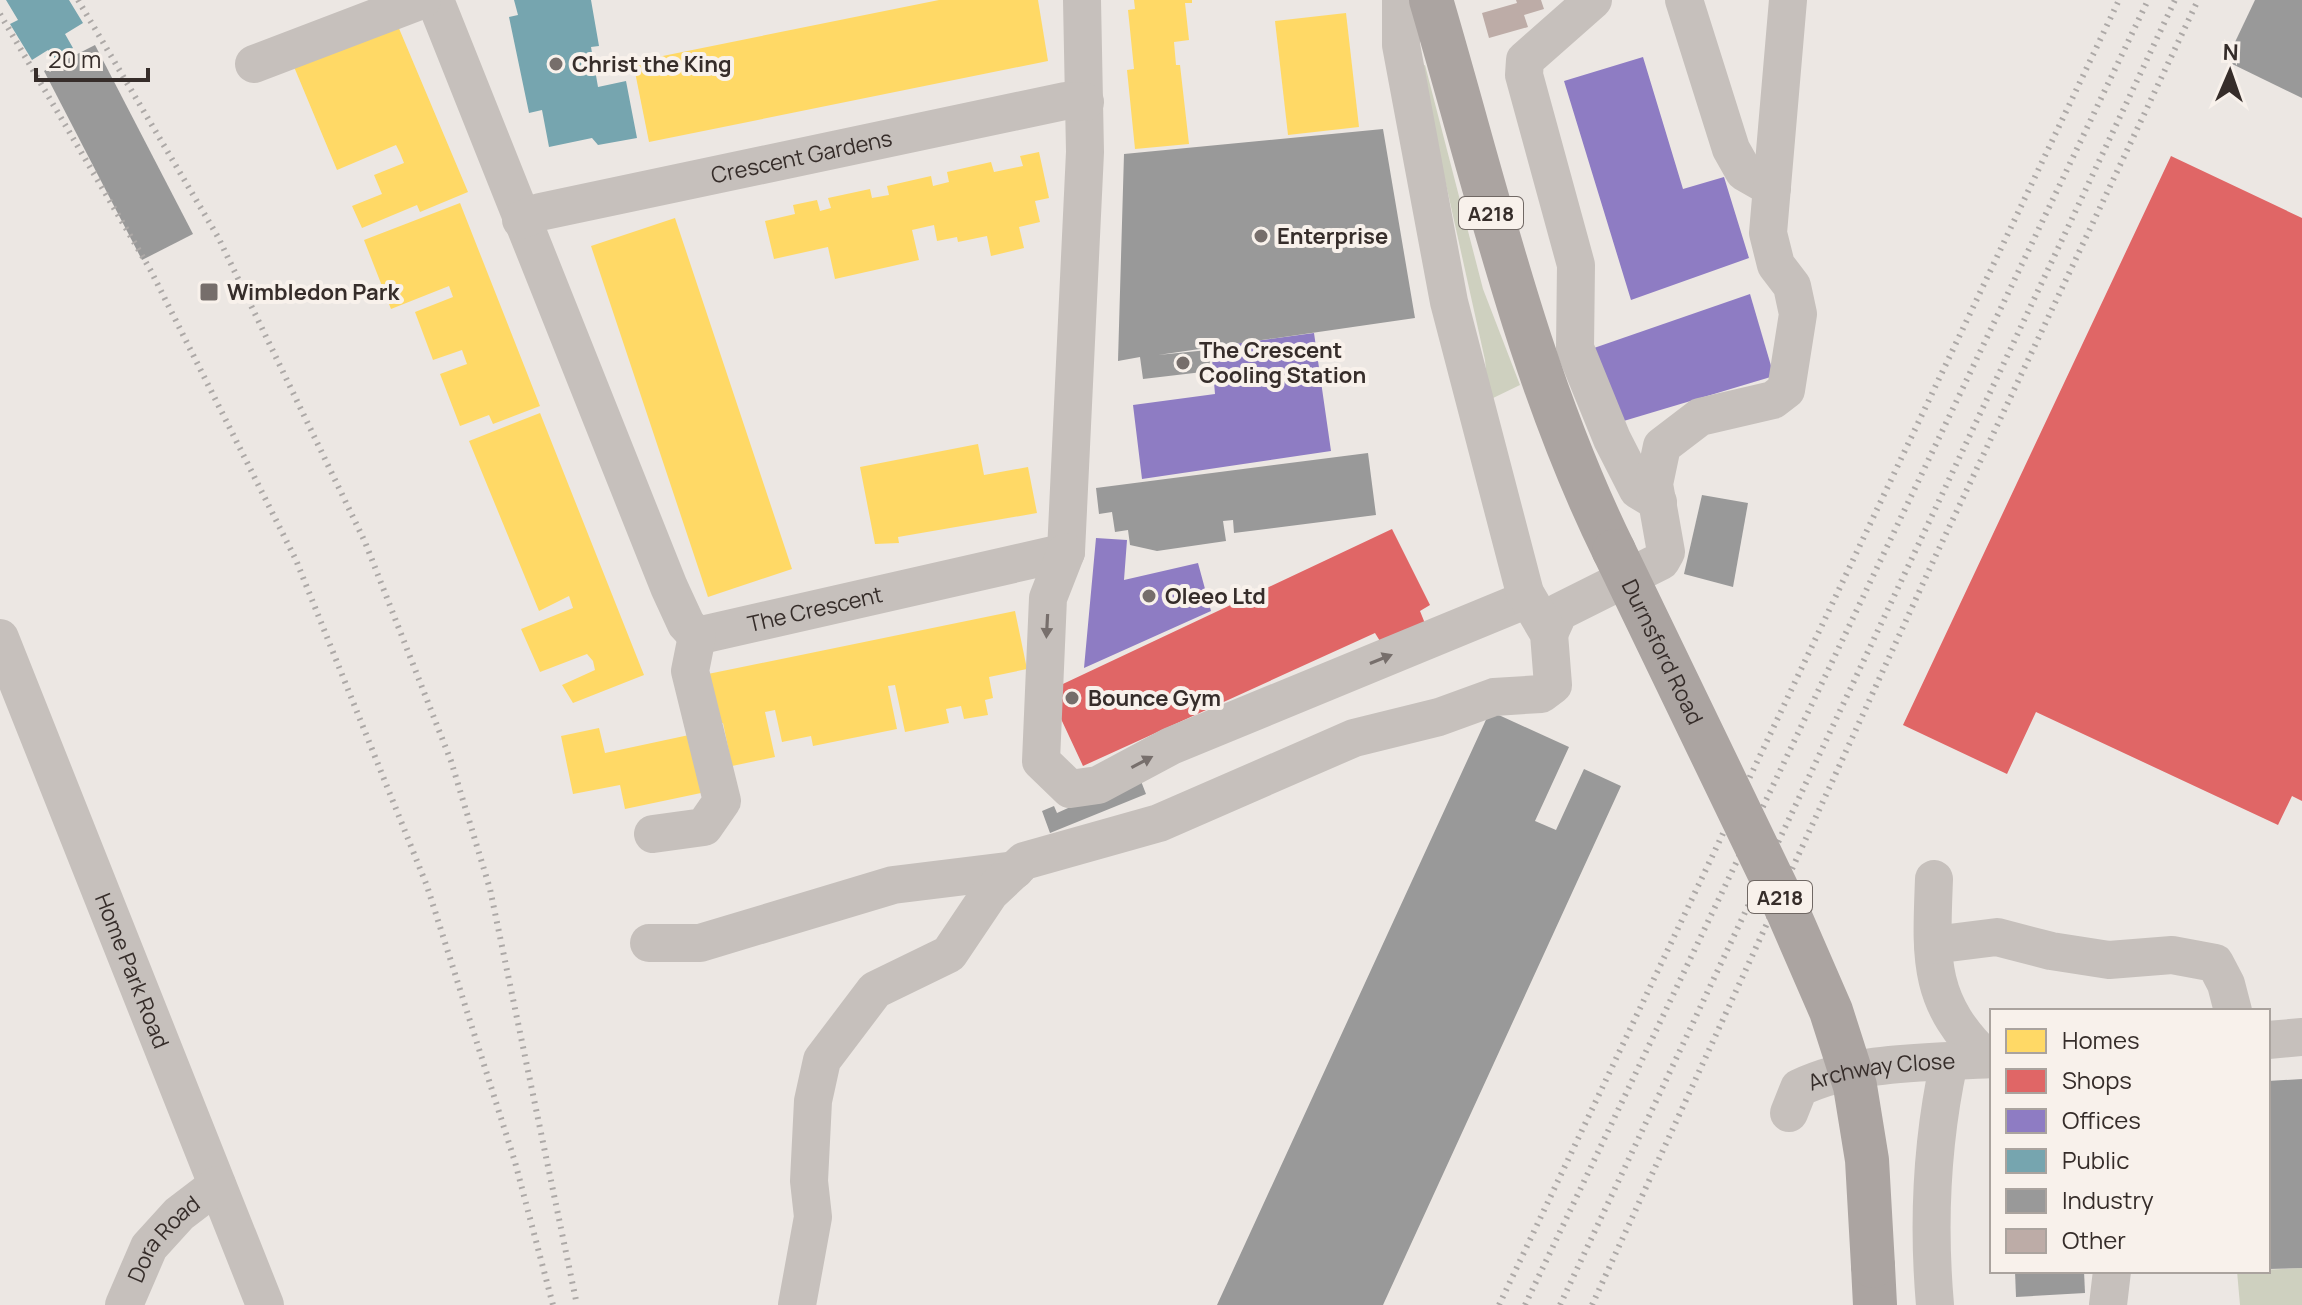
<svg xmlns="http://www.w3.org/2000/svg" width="2302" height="1305" font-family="Manrope,sans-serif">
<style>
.green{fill:#ced0bf}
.homes{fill:#ffd966}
.shops{fill:#e06666}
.offices{fill:#8e7cc3}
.public{fill:#76a5af}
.industry{fill:#999}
.building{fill:#bdaca7}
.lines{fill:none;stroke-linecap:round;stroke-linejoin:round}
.minor{stroke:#c6c0bc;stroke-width:38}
.major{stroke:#aba4a1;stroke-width:44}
.rail{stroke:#ada9a7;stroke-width:6;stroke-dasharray:2 6;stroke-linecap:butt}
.major-bridge{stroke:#aba4a1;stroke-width:44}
.oneway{fill:#776f6c}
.poi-dot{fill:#766e6b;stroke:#f8f1eb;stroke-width:3}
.labels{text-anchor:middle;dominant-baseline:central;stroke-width:8;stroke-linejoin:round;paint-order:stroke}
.shield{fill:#f8f1eb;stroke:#706864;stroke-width:2}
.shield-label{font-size:20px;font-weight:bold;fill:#362d2a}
.poi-label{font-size:22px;font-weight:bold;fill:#362d2a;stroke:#f8f1eb;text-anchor:start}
.street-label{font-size:22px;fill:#362d2a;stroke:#f8f1eb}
</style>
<rect width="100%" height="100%" fill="#ece7e3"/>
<!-- green -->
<g class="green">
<polygon points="1425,65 1483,289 1520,385 1489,400 1485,360 1420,67"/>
<polygon points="2302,1268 2302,1305 2240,1305 2237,1271"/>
</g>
<!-- homes -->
<g class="homes">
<polygon points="939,0 1038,0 1048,61 649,142 633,62"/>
<polygon points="1134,0 1192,0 1192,3 1185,3 1189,40 1174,42 1176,65 1180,65 1189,144 1135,149 1127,70 1134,69 1128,10 1135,9"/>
<polygon points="1346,13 1359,127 1288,135 1275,21"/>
<polygon points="395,19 468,192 420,212 417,205 362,228 352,206 382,194 374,175 404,163 400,153 396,145 337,170 292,62"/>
<polygon points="1039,152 1049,198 1035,201 1040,222 1019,227 1024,248 991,256 987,236 958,242 957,237 937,241 934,225 912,230 919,260 835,279 828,247 774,259 765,221 795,214 793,205 817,200 820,211 831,208 828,198 870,189 872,198 889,195 887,186 931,176 933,186 949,182 947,172 991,162 994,172 1023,166 1020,156"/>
<polygon points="460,203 540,406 493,424 489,415 460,426 440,374 467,364 462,350 433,360 415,312 453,297 449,286 391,309 364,240"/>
<polygon points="675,218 792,569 708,597 591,246"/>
<polygon points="540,413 644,675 573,703 562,685 595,670 593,661 587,654 540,672 521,629 573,608 569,596 539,611 469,441"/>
<polygon points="978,444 984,475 1028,467 1037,513 898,537 899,543 875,544 860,467"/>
<polygon points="1015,611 1027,669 989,677 993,698 985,700 988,715 964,719 961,706 946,709 949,723 905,732 895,685 888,686 897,729 813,746 811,736 782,742 775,710 765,712 775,757 732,766 723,723 714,725 703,675"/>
<polygon points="599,728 605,753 689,735 701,793 625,809 620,785 573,794 561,736"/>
</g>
<!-- shops -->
<g class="shops">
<polygon points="2171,156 2302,218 2302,801 2292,796 2278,825 2036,712 2007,774 1903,725"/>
<polygon points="1392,529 1430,605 1420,611 1426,626 1383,646 1375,633 1083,766 1048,691"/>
</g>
<!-- offices -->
<g class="offices">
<polygon points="1643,57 1683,189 1724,177 1749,258 1631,300 1564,81"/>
<polygon points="1202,193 1216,297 1173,302 1159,199"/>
<polygon points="1750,294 1774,376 1617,423 1594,348"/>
<polygon points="1314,333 1331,451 1142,479 1133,405 1215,394 1211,347"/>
<polygon points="1096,538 1127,540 1124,580 1198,563 1211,611 1084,668"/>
</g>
<!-- public -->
<g class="public">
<polygon points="6,0 69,0 83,23 65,34 73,48 54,60 48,50 32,60 10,24 18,20"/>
<polygon points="514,0 591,0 599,46 591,47 598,87 626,81 637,138 598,145 592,138 549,147 542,110 529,113 509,17 518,15"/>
</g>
<!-- industry -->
<g class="industry">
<polygon points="2255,0 2302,0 2302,98 2226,61"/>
<polygon points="95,45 193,234 142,260 44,71"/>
<polygon points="1383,129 1415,318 1158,355 1208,350 1211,371 1143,379 1140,357 1118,361 1124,154"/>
<polygon points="1368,453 1376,515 1234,533 1233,520 1223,521 1226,541 1157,551 1130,545 1128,530 1115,532 1112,512 1099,514 1096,488"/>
<polygon points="1702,495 1748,503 1733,587 1684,574"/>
<polygon points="1490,711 1569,747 1535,821 1556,830 1584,769 1621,786 1383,1305 1217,1305"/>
<polygon points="1139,776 1146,794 1050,833 1042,811 1054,806 1057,813"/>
<polygon points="2302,1079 2302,1268 2268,1269 2268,1081"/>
<polygon points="2015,1271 2084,1271 2085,1293 2016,1297"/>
</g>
<!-- building -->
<polygon class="building" points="1516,0 1541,0 1544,9 1524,15 1528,27 1489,38 1482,13 1517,3"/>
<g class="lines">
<!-- minor -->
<g class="minor">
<path id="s1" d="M 435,0 L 669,587 L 686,624 L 697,636 L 1066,552 L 1085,152 L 1082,0"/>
<polyline points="1593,0 1525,60 1524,75 1576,265 1575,348 1612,439 1638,490 1658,502"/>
<polyline points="1684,0 1731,149 1744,172 1772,188"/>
<polyline points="254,64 422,0"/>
<path id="s2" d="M 521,220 L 540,212 L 1065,101 L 1085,102"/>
<polyline points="1066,552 1048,598 1041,761 1070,789 1098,785 1171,746 1518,603 1525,593"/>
<polyline points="1549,634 1559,612 1661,561 1666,552 1654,484 1662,446 1700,417 1773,400 1786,390 1798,314 1792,286 1776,265 1768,233 1788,0"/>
<path id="s3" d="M 0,638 L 265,1305"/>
<polyline points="653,834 704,827 722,801 690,671 697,636"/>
<path d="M 1934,879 C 1931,958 1927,1002 1987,1059"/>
<polyline points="649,943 700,943 893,885 1015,870"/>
<polyline points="1933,945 1997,937 2051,951 2109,960 2172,955 2215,963 2226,984 2233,1011"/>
<polyline points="2268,1040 2302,1037"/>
<path id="s4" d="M 1789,1113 L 1799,1088 C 1858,1060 1928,1063 1992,1059"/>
<path id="s5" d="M 124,1305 L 149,1247 L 179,1214 L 217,1185"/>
<polyline points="797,1305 813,1217 809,1181 813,1101 822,1060 875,990 949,954 990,893 1024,861 1159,823 1354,738 1439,717 1494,697 1541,694 1553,685 1549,634 1525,593 1449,302 1401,45 1401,0"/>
<path d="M 1935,1305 C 1928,1225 1932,1140 1949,1062"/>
<polyline points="2108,1305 2112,1271"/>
</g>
<!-- major -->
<g class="major">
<path d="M 1431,0 C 1486,186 1528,376 1614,551"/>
<polyline points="1873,1266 1875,1305"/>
</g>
<!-- rail -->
<g class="rail">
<polyline points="78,0 218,237 365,542 451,761 490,889 577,1305"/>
<polyline points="0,14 151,271 296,560 427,886 515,1162 553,1305"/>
<polyline points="1499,1305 2119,0"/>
<polyline points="1525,1305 2148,0"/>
<polyline points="1560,1305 2175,0"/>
<polyline points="1592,1305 1936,555 2198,0"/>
</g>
<!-- major-bridge -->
<path class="major-bridge" id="s6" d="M 1614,551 L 1788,912 L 1831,1011 L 1855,1086 L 1867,1160 L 1873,1266"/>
</g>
<!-- one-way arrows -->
<defs><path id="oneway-solid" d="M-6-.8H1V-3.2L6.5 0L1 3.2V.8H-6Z" transform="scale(2)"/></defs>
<g class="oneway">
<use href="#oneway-solid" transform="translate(1047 626) rotate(93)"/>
<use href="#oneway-solid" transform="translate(1381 659) rotate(-22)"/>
<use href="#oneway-solid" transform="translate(1142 762) rotate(-28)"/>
</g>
<!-- markers -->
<g class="poi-dot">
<circle cx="556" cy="64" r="8"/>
<circle cx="1261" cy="236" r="8"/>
<rect x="199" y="282" width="20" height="20" rx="4"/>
<circle cx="1183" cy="363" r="8"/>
<circle cx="1149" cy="596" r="8"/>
<circle cx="1072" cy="698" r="8"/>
</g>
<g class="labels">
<!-- shield labels -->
<g class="shield">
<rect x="1459" y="197" width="64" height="32" rx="6"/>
<rect x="1748" y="881" width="64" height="32" rx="6"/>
</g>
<g class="shield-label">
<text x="1491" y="213">A218</text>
<text x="1780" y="897">A218</text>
</g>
<!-- poi labels -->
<g class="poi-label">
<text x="572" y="64">Christ the King</text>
<text x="1277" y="236">Enterprise</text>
<text x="227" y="292">Wimbledon Park</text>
<text x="1199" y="350">The Crescent<tspan x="1199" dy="25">Cooling Station</tspan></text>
<text x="1165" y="596">Oleeo Ltd</text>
<text x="1088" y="698">Bounce Gym</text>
</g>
<!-- street labels -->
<g class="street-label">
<text stroke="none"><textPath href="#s2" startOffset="288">Crescent Gardens</textPath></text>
<text stroke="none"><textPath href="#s1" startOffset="810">The Crescent</textPath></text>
<text stroke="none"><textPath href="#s6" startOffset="112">Durnsford Road</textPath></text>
<text stroke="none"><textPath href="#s3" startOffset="358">Home Park Road</textPath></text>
<text stroke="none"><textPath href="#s4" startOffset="112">Archway Close</textPath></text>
<text stroke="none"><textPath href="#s5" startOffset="78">Dora Road</textPath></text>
</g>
</g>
<!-- legend -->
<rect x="1990" y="1009" width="280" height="264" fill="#f8f1eb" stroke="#aaa39e" stroke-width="2"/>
<rect x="2006" y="1029" width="40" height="24" fill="#ffd966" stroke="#aaa39e" stroke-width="2"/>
<text x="2062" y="1049" font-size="24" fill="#362d2a">Homes</text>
<rect x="2006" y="1069" width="40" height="24" fill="#e06666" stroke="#aaa39e" stroke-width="2"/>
<text x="2062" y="1089" font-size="24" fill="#362d2a">Shops</text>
<rect x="2006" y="1109" width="40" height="24" fill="#8e7cc3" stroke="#aaa39e" stroke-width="2"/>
<text x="2062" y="1129" font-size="24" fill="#362d2a">Offices</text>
<rect x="2006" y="1149" width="40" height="24" fill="#76a5af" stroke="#aaa39e" stroke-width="2"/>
<text x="2062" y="1169" font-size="24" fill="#362d2a">Public</text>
<rect x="2006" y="1189" width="40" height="24" fill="#999999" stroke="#aaa39e" stroke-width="2"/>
<text x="2062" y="1209" font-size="24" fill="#362d2a">Industry</text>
<rect x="2006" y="1229" width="40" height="24" fill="#bdaca7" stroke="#aaa39e" stroke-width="2"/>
<text x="2062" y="1249" font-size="24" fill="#362d2a">Other</text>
<!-- north arrow -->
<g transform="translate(2230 72) rotate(2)" stroke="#f8f1eb" stroke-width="6" paint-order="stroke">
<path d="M0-6L14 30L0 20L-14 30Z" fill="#362d2a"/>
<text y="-12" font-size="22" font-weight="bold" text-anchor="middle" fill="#362d2a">N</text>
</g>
<!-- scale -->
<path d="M36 68v12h112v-12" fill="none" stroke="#362d2a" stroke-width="4"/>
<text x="48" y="68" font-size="24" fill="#362d2a" stroke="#f8f1eb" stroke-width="6" paint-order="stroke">20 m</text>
</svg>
